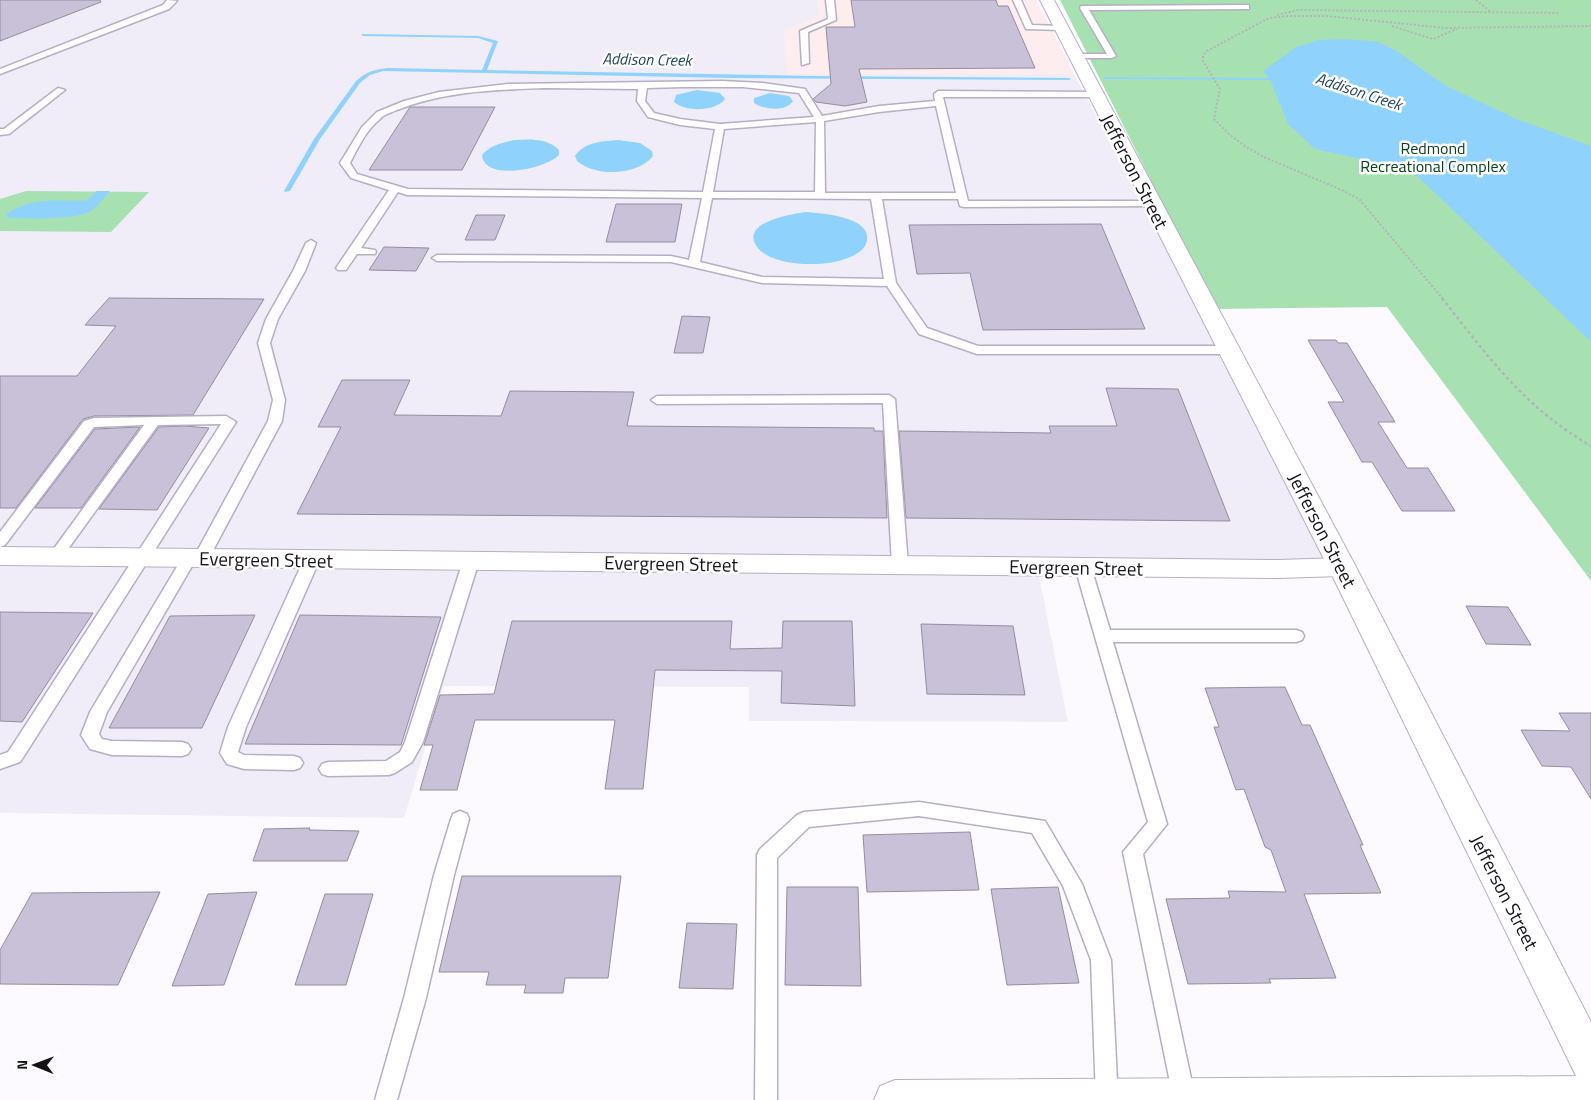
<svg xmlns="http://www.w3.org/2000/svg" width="1591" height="1100" font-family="'Titillium Web',sans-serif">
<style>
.commercial{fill:#fdedef}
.built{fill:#f1edf8}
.green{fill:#a7e1b2}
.water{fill:#8fd3fc}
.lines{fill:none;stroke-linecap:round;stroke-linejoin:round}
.stream{fill:#8fd3fc;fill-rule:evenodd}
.building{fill:#c9c1d7;stroke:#948ca1}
.service-casing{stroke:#b6aec3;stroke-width:3}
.minor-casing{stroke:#b6aec3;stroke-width:2}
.tertiary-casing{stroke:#b6aec3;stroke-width:2}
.path-far1{stroke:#b5b3b9;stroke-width:2;stroke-dasharray:2 2;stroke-linecap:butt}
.path{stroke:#b5b3b9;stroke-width:2.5;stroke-dasharray:3 3;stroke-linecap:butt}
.service{fill:#fff;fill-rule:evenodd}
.minor{fill:#fff;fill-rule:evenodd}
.tertiary{fill:#fff;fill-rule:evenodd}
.labels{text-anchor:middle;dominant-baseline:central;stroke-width:5;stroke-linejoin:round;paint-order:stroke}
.far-water-label{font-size:16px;font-style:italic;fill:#23495e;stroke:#fff}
.far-park-label{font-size:16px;fill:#09421d;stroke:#fff}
.street-label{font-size:19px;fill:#15121a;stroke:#fff}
</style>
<rect width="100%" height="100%" fill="#fcfaff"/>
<!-- commercial -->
<polygon class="commercial" points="817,0 1036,0 1074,74 787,74 783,31 819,16"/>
<!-- built -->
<polygon class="built" points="0,0 817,0 819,16 784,31 787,74 1074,74 1337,572 1038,571 1068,722 749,721 749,687 444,686 404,818 0,813"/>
<!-- green -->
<g class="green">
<polygon points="1060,0 1591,0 1591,581 1387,307 1216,309"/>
<polygon points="26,191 149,192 111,232 0,231 0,199"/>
</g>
<!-- water -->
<g class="water">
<polygon points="1347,39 1379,42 1398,52 1446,86 1519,120 1591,146 1591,342 1411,170 1315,149 1288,124 1270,79 1263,71 1296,47 1320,40"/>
<path d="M 697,90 L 720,93 L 725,99 C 715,112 685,112 674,102 L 676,95 Z"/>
<path d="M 770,93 L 789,96 L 793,101 C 786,112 764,110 754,103 L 754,98 Z"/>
<path d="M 514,140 C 529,139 548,138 559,150 L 559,155 C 546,169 484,182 482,155 C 490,145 502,143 514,140 Z"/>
<path d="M 618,140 L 640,143 L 652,151 L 653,156 C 638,176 595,177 577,161 L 575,156 C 584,142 603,141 618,140 Z"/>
<path d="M 97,191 L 110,191 C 104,198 98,206 91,211 C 76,220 26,219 8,218 L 6,214 C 32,197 57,201 86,201 Z"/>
<path d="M 806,212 C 822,213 876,217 866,244 C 863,251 855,255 848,258 C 827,267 773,268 757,247 C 739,222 792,214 806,212 Z"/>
</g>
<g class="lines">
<!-- stream -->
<g class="stream">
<path d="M 361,34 L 478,36 L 498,41 L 487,70 L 814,76 L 1069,78 L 1071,79 L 1069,80 L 729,78 L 383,71 L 370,75 L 360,83 L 320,139 L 290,191 L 285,192 L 284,191 L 314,139 L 356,81 C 366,72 375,69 388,68 L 482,70 L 493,43 L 478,38 L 363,36 Z"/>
<polygon points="1104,77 1270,78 1283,82 1281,83 1270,80 1106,79 1104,78"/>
</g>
</g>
<!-- building -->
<g class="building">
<polygon points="0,0 100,0 101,2 0,41"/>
<polygon points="851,0 996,0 998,6 1008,6 1035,68 859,69 867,102 845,106 816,102 813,99 831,84 826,27 855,27"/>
<polygon points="410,107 495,107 462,170 369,170"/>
<polygon points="616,204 682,204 675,242 606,242"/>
<polygon points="476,215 505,215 495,240 465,240"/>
<polygon points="1101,224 1145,329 983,330 970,273 917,274 909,225"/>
<polygon points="384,247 429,248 416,271 369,270"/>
<polygon points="109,298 264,299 193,415 94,416 83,419 16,508 0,508 0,376 77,376 116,326 85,325"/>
<polygon points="682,316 710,317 703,353 674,353"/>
<polygon points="1308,340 1336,340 1338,343 1347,343 1395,422 1378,422 1407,468 1428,468 1455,511 1402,511 1372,462 1362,462 1328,402 1344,402"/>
<polygon points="342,380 410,380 394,415 501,416 510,391 634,392 627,426 874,428 874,431 883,431 887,518 297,514 341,427 318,427"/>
<polygon points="1106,388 1178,389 1230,521 906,518 899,431 1051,433 1049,426 1117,426"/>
<polygon points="185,426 209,428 157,510 99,509 159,427"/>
<polygon points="140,427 81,508 35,508 95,429"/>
<polygon points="1466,606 1508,607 1531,645 1486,644"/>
<polygon points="0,612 93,613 22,722 0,721"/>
<polygon points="255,615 202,728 109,728 170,616"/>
<polygon points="300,615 441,617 401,745 245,744"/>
<polygon points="512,621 732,621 730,649 782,648 783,621 852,621 855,706 781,703 782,671 655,670 643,789 605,789 615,720 475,720 457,790 420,790 433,745 424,745 440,695 494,694"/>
<polygon points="921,624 1013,626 1025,695 927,694"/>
<polygon points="1285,687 1302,725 1310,725 1363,845 1360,845 1381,893 1304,894 1336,978 1269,979 1271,983 1188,984 1166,899 1230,898 1228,891 1286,892 1271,850 1265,847 1244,789 1236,790 1214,727 1219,727 1205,688"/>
<polygon points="1559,713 1591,713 1591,799 1571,767 1542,766 1521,730 1570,731"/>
<polygon points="310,828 309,830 359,831 347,861 253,861 264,829"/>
<polygon points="970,832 979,890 867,892 863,835"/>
<polygon points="462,876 621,876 608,978 565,978 563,993 524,993 526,985 486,985 489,972 439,972"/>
<polygon points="787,887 858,887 861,986 785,985"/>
<polygon points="1058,887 1079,983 1007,985 991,889"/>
<polygon points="160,892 118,985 0,984 0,950 32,893"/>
<polygon points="257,892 224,985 172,986 208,894"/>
<polygon points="325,894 373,894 346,985 295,985"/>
<polygon points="687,923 737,924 733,989 679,988"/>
</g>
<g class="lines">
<!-- service casing -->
<g class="service-casing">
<g id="service">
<polygon points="167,0 177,1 169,9 0,74 0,69 163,5"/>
<polygon points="826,0 834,0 836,20 808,32 809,63 802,65 800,31 828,19"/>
<polygon points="1013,0 1021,0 1032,25 1062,26 1066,28 1062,30 1026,29"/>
<polygon points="1246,5 1249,5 1249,9 1089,10 1116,56 1112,58 1076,58 1072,56 1076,54 1107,54 1080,8 1081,6"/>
<path d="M 722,81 L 763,83 L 805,89 L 822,116 L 879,106 L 935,101 L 934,94 L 938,91 L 1099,92 L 1099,96 L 1096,97 L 943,97 L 968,201 L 1152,201 L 1156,202 L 1156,206 L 964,207 L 960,206 L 958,199 L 882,199 L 896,283 L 927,328 L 978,346 L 1229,346 L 1235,350 L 1229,354 L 977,354 L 919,334 L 887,286 L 762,283 L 671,262 L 437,261 L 432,258 L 437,255 L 671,256 L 689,260 L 702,198 L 407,195 L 398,192 L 361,248 L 375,250 L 376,252 L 375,254 L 357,254 L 346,270 L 338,270 L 336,268 L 389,190 L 351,178 L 340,163 L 362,127 L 377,112 L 404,101 L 439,92 L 508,84 ZM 682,87 L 743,87 L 799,93 L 814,117 L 720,124 L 680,119 L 654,113 L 645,101 L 647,88 ZM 544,88 L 638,89 L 637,101 L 648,117 L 680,125 L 715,129 L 703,192 L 408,189 L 357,174 L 350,163 C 358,148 366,130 380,119 C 384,114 391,113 397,110 C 443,91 495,90 544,88 ZM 936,106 L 956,193 L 825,193 L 824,121 L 879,112 ZM 816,122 L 815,192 L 713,192 L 724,129 ZM 712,198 L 871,199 L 884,279 L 762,277 L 700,262 Z"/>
<polygon points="58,88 65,90 9,134 0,135 0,129 4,129"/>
<polygon points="311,240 316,243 305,271 278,319 270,343 285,400 282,421 209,558 206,561 201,563 195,561 107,712 99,734 102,739 112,741 182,742 188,744 191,749 188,754 182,756 112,755 90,749 81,735 90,712 184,555 189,553 195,555 268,421 273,400 258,343 266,319 293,271 306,243"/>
<polygon points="889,395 895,399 908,565 905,569 895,569 892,565 883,403 657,404 651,400 657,396"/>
<polygon points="226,416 236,422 26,753 20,762 0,769 0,755 8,752 14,743 221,424 158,425 60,560 50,560 47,557 50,554 144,425 94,427 5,545 0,547 0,532 84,421 94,418"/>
<polygon points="312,554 317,556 320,559 246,727 238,752 244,755 294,756 300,758 303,763 300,768 294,770 244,769 227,764 220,753 228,727 304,559 307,556"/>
<polygon points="471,556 476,558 479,561 423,742 412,762 395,773 389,775 328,776 322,774 319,769 322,764 328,762 386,761 400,752 405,742 463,561 466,558"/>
<polygon points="1083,562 1088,563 1091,567 1110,630 1296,630 1302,632 1304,636 1302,640 1296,642 1113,642 1167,824 1143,854 1195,1097 1194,1100 1174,1100 1173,1097 1123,852 1148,822 1075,567 1078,563"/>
<polygon points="919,802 1045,821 1082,884 1111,960 1118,1100 1096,1099 1091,960 1063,886 1032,833 919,816 809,827 777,858 777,1100 755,1100 757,855 760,849 797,815 804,812"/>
<polygon points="460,811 467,814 469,819 454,875 426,998 397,1100 375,1100 404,998 434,875 451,819 453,814"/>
</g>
</g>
<!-- minor casing -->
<g class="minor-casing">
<g id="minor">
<polygon points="0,547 1278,560 1342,558 1352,561 1356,567 1352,573 1342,576 1278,578 0,565"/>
<polygon points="1591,1076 1591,1100 874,1100 880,1086 895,1080"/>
</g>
</g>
<!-- tertiary casing -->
<g class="tertiary-casing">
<polygon id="tertiary" points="1040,0 1054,0 1356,567 1591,1022 1591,1083 1577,1078 1328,567"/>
</g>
<!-- path-far1 -->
<g class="path-far1">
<polyline points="1476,0 1491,12"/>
<polyline points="1277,15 1298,10 1560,13"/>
<polyline points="1392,26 1433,39 1457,29"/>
<polyline points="1443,299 1360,200 1342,190 1264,157 1246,147 1229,134 1214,119 1220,89 1203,61 1203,56 1207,51 1269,18 1288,16 1327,16 1445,28 1591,26"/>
</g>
<!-- path -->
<path class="path" d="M 1442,298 C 1489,358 1524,407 1591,446"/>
<!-- service -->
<use href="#service" class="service"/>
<!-- minor -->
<use href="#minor" class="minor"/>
<!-- tertiary -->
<use href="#tertiary" class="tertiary"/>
</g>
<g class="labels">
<!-- far-water labels -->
<g class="far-water-label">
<text transform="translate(647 59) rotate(1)">Addison Creek</text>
<text transform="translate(1359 91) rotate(18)">Addison Creek</text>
</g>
<!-- far-park labels -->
<g class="far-park-label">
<text x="1433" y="148">Redmond<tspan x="1433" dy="18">Recreational Complex</tspan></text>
</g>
<!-- street labels -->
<g class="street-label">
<text transform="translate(1135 171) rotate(63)">Jefferson Street</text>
<text transform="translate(1323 530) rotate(63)">Jefferson Street</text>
<text transform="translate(266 559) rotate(1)">Evergreen Street</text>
<text transform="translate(671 563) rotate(1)">Evergreen Street</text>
<text transform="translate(1076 567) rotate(1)">Evergreen Street</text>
<text transform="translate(1505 892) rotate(63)">Jefferson Street</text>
</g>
</g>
<!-- north arrow -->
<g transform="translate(35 1065) rotate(271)" stroke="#ffffff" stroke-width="4" paint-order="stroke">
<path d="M0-4L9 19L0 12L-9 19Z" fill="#15121a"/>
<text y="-8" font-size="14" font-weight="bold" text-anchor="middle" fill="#15121a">N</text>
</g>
</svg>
